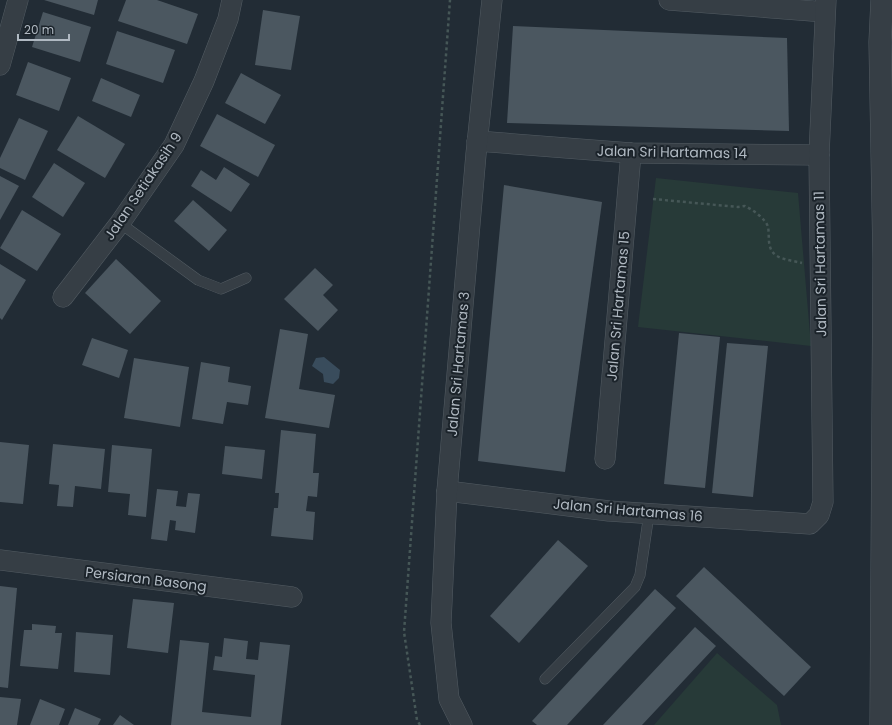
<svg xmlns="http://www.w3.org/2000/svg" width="892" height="725" font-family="Poppins,sans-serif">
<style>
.green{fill:#273a38}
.water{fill:#394c5c}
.building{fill:#4b5760}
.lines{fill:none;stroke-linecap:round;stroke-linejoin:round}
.service-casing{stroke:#535c63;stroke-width:11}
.minor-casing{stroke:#535c63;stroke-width:21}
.tertiary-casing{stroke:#535c63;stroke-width:23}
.path{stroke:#465757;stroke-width:2.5;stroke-dasharray:3 3;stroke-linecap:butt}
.service{stroke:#363e45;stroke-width:10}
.minor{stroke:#363e45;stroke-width:20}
.tertiary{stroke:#363e45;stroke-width:22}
.labels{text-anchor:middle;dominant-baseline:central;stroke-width:4;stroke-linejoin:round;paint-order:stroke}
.street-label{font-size:14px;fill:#b0b9c2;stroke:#1b232a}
</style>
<rect width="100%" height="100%" fill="#222c35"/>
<!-- green -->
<g class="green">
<polygon points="656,178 798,193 811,346 638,327"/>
<polygon points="717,653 777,705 781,725 654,725"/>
</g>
<!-- water -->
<polygon class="water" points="324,357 340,370 339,378 333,384 324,382 323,374 312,366 316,358"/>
<!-- building -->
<g class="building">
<polygon points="44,0 98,0 94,15"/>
<polygon points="126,0 157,0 198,14 187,44 118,21"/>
<polygon points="263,10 300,16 291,70 255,65"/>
<polygon points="43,12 91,27 80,62 32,47"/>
<polygon points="513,26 787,38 789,131 507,123"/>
<polygon points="117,31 175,50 163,83 106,64"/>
<polygon points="28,62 71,78 59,111 16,95"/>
<polygon points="241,73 281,95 265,124 225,103"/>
<polygon points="101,78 140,95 131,117 92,101"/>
<polygon points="217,114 275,145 258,177 200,146"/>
<polygon points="78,116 125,144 105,178 57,150"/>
<polygon points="19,118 48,131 25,180 0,168 0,158"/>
<polygon points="54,163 85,183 63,217 32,197"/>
<polygon points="224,167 250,184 231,212 191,186 201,170 216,180"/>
<polygon points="0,176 19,186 0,220"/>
<polygon points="504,185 602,202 565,472 478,461"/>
<polygon points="193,200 227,230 209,251 174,221"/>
<polygon points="22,210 61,234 37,271 0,248"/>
<polygon points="116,259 161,301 130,334 85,293"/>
<polygon points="0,264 26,280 2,320 0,318"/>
<polygon points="315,268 333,285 323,295 338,310 318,331 284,299"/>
<polygon points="280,329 308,334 299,389 335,395 329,428 265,418"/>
<polygon points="679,333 720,337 705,488 664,484"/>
<polygon points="92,338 128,350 119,378 82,365"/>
<polygon points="727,343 768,346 753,497 712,493"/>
<polygon points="134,358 189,367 180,427 124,418"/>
<polygon points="201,362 230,367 228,382 251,386 248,405 227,402 223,424 192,419"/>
<polygon points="281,430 316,434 313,473 319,473 317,497 308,496 306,511 315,512 313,540 271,536 274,508 278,508 279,493 275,493"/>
<polygon points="0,442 29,445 23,504 0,502"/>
<polygon points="53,444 105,449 101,489 75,486 73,507 57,506 59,485 49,484"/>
<polygon points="112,445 152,449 146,517 128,515 130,494 108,492"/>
<polygon points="225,446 265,450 262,479 222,474"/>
<polygon points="157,489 178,491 176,506 186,507 188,493 200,494 195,533 175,530 176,521 170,520 167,541 151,539"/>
<polygon points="558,540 588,566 519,643 490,616"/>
<polygon points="704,567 811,667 784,696 676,596"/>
<polygon points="0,586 17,588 8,688 0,687"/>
<polygon points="655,589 676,608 567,725 537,725 532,721"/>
<polygon points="133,599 174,603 168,653 127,648"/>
<polygon points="32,624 56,626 55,633 62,633 58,669 20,666 24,630 32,630"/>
<polygon points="695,627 716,646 642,725 603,725"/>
<polygon points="76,632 113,635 110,675 74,672"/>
<polygon points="224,638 248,641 246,659 258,660 260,642 290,645 281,725 171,725 180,640 209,643 202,712 251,717 255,675 213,670 215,656 222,657"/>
<polygon points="0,697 21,699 17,725 0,725"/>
<polygon points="40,699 65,709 59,725 30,725"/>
<polygon points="75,708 101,719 98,725 68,725"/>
<polygon points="120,715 134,725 113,725"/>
</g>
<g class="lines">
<!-- service casing -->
<g class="service-casing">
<g id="service">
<polyline points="120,223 198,280 221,289 246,278"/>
<polyline points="545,679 635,587 640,575 649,514"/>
</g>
</g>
<!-- minor casing -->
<g class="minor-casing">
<g id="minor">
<polyline points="669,0 825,12"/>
<polyline points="0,65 18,0"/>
<polyline points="477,141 631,153 819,155"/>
<polyline points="63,297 120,223 174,145 204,81 228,19 232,0"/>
<polyline points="605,459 631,153"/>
<polyline points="447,491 609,511 810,524 819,515 823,502 819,155 826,0"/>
<polyline points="0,560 292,597"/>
<polyline points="462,725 449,699 441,623 447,491 476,154 492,0"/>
</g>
</g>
<!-- tertiary casing -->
<g class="tertiary-casing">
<polyline id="tertiary" points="881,725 884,260 880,42 882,0"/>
</g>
<!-- path -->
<g class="path">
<path d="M 653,199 L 738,207 L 745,206 C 753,210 766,219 768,227 C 770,237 766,249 777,256 C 784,260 794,261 802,263"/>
<polyline points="420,725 417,720 404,632 450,0"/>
</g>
<!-- service -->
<use href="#service" class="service"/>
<!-- minor -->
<use href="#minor" class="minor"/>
<!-- tertiary -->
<use href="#tertiary" class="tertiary"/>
</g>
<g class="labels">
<!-- street labels -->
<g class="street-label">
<text transform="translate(672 152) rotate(1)">Jalan Sri Hartamas 14</text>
<text transform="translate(143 186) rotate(-56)">Jalan Setiakasih 9</text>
<text transform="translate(820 264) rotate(-91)">Jalan Sri Hartamas 11</text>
<text transform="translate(618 306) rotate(-85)">Jalan Sri Hartamas 15</text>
<text transform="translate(458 364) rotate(-85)">Jalan Sri Hartamas 3</text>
<text transform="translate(628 510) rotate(5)">Jalan Sri Hartamas 16</text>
<text transform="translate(146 579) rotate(7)">Persiaran Basong</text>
</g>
</g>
<!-- scale -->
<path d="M18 34v6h51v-6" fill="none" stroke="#b0b9c2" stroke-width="2"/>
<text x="24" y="34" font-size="12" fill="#b0b9c2" stroke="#1b232a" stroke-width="3" paint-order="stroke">20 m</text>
</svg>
